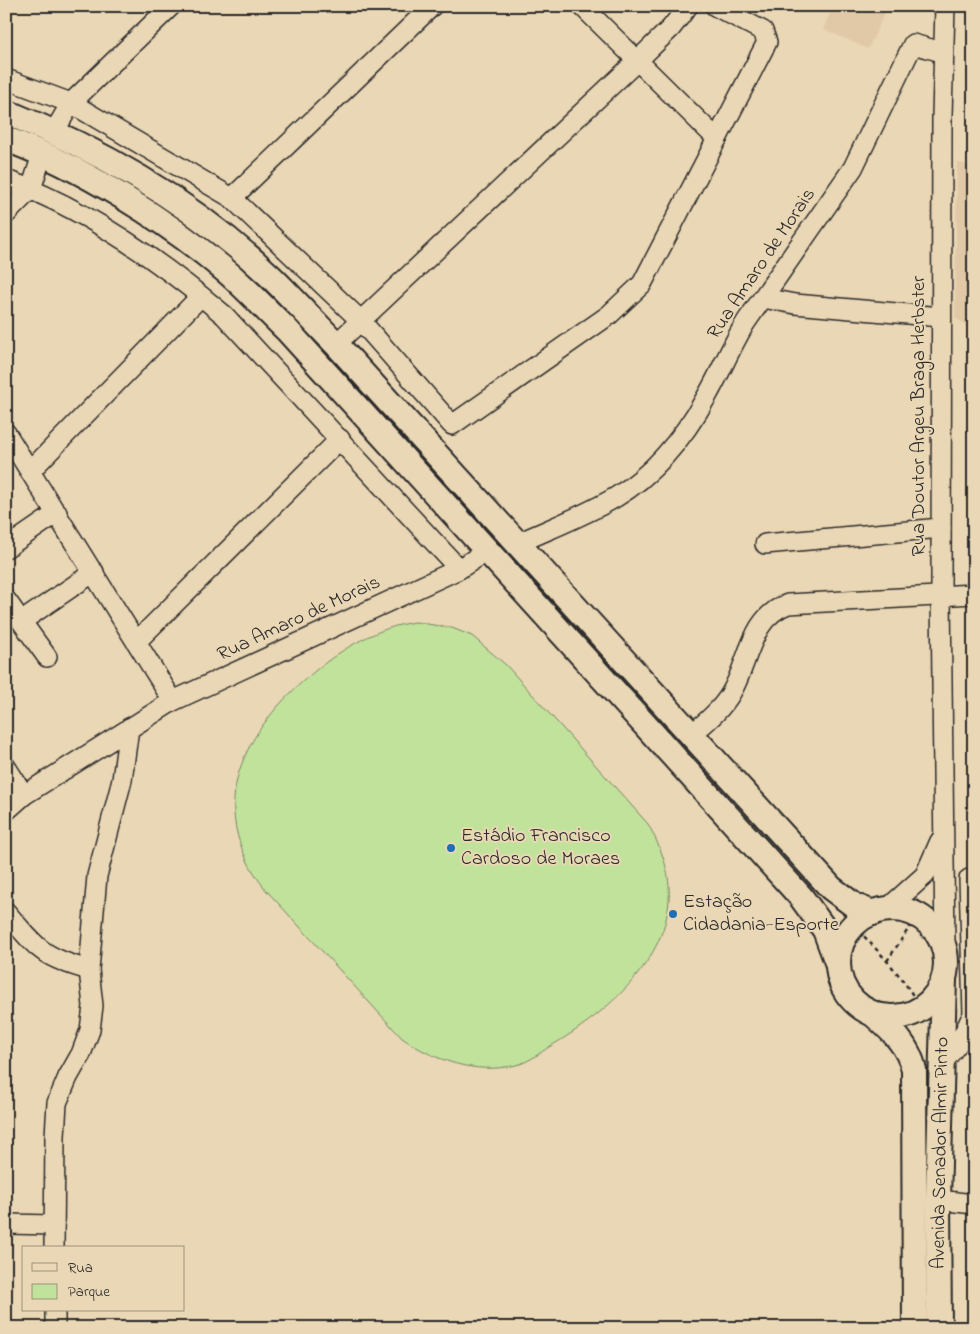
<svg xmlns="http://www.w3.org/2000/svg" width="980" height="1334" font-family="'Indie Flower',sans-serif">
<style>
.built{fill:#e1c9a7}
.green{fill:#c1e29b;stroke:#768663}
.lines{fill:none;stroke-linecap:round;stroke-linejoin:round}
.minor-casing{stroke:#2b2b2b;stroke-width:22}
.major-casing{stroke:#2b2b2b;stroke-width:28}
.path{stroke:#2b2b2b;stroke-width:2.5;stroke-dasharray:4 4;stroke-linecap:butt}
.minor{stroke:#ead7b5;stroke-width:19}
.major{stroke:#ead7b5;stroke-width:24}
.poi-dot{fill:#1f6fb2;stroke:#ead7b5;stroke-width:2}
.labels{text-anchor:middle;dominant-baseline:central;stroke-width:4;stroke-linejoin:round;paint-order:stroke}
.street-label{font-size:20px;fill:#2b2b2b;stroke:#ead7b5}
.poi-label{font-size:20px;fill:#2b2b2b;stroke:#ead7b5;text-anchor:start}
</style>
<rect width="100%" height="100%" fill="#ead7b5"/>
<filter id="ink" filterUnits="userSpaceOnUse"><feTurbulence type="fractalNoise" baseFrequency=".02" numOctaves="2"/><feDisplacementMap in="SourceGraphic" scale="10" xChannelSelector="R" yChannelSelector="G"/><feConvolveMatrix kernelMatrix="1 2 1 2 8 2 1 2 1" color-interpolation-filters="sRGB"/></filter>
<g filter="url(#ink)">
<!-- built -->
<g class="built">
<polygon points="827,6 850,6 863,12 864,9 859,6 888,6 868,49 823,29 830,13 825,11"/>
<polygon points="957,162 974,167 974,329 955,318"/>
</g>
<!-- green -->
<path class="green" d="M 415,622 L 452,628 L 472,636 L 506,665 L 648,824 C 661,848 671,872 669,900 C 665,965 601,1017 549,1047 C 540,1053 527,1063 516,1065 C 475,1075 436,1061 402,1038 L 266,890 C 201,807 243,730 315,671 C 343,648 378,627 415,622 Z"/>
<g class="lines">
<!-- minor casing -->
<g class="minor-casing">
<g id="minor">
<polyline points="582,6 717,139"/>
<polyline points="945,6 942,116 941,594 945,948"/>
<polyline points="6,79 71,103 232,198 360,320 452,425 609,315 642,284 767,42 763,31 715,6"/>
<polyline points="54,132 71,103 171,6"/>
<path d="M 6,180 C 86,208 160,261 224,315 L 459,569"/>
<polyline points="232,198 432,6"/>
<polyline points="6,214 31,189 42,155"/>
<polyline points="763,298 795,304 941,317"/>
<polyline points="336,344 636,62 671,28 688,6"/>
<polyline points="6,433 173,701"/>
<polyline points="31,470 201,296"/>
<path d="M 516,544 C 549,529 584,516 616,497 C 654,474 685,435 707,396 C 721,372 731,346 746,322 L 853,168 L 913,44 L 942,52"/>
<polyline points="765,544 941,528"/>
<polyline points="6,548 57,513"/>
<polyline points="6,600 47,657"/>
<polyline points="22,621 94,572"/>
<polyline points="137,641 340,439"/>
<path d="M 691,735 C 706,722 721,710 731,693 C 749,663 750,617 788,604 L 974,594"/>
<polyline points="6,767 24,795"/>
<polyline points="6,811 24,795 173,701 459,569 487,551"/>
<polyline points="887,909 925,875 940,841"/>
<path d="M 6,912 C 37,948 41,957 89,970"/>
<polyline points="941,1065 960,1041 973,1014 969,879"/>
<polyline points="938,1200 974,1204"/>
<polyline points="6,1224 54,1225"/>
<polyline points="54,1248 55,1136 57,1103 68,1077 81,1054 90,1030 93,1006 89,970 97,876 122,780 129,728"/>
<polyline points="55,1310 55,1328"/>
</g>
</g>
<!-- major casing -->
<g class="major-casing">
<g id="major">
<path d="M 6,112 C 103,151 194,204 270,276 C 293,298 314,322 336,344 L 831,888 L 855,906 L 873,913"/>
<path d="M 6,139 C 80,166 168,221 227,272 C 248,290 267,311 287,330 L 801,897 L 825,930 L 838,965"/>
<circle cx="892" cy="963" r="54"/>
<path d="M 872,1013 C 891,1030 908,1044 914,1070 L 915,1328"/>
<polyline points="939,1328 938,1200 944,979"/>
</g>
</g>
<!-- path -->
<g class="path">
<path d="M 853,925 C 880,953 909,981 924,1017"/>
<polyline points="887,961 917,916"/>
</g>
<!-- minor -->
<use href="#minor" class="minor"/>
<!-- major -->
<use href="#major" class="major"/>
</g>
</g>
<!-- markers -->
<g class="poi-dot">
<circle cx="451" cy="848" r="5"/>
<circle cx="673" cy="914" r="5"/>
</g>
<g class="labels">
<!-- street labels -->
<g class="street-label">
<text transform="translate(762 264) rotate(-56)">Rua Amaro de Morais</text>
<text transform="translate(919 416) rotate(-90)">Rua Doutor Argeu Braga Herbster</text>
<text transform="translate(299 619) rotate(-25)">Rua Amaro de Morais</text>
<text transform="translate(941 1153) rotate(-89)">Avenida Senador Almir Pinto</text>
</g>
<!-- poi labels -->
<g class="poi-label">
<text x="461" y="836">Estádio Francisco<tspan x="461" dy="23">Cardoso de Moraes</tspan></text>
<text x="683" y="902">Estação<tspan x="683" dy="23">Cidadania-Esporte</tspan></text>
</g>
</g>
<!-- margin -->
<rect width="980" height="1334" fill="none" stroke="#ead7b5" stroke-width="25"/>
<rect x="12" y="12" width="955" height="1309" fill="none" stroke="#2b2b2b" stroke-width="2" filter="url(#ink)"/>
<!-- legend -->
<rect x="22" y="1246" width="162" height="65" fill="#ead7b5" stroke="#9e927e"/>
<rect x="32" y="1263" width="25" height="8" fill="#ead7b5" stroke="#9e927e"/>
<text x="68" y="1272" font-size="15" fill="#2b2b2b">Rua</text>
<rect x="32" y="1284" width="25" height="15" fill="#c1e29b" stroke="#9e927e"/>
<text x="68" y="1296" font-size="15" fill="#2b2b2b">Parque</text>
</svg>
